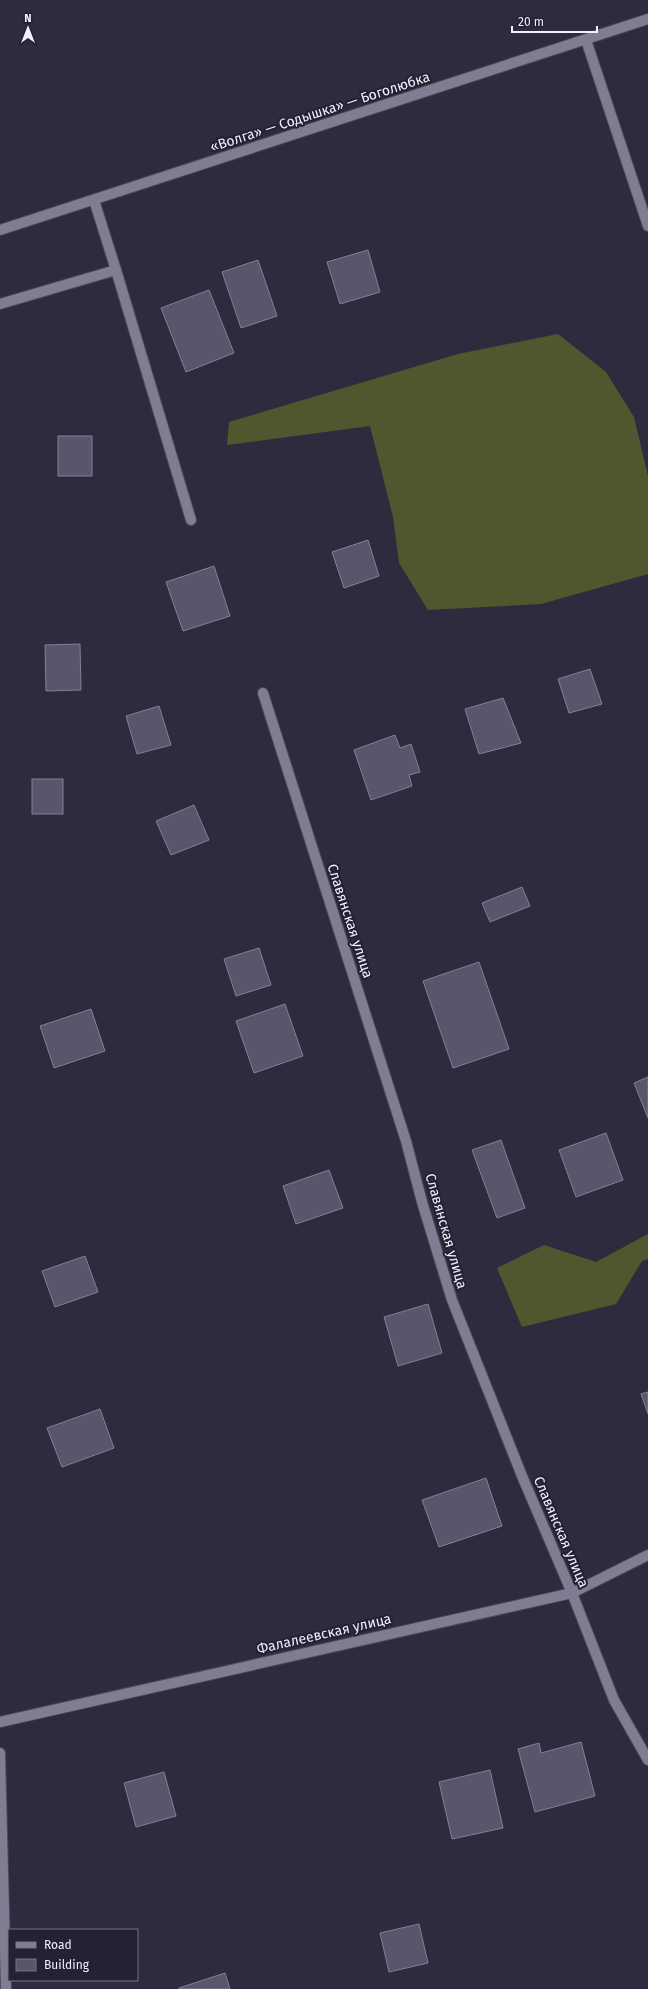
<svg xmlns="http://www.w3.org/2000/svg" width="648" height="1989" font-family="'Fira Sans',sans-serif">
<style>
.forest{fill:#50572f}
.building{fill:#58566a;stroke:#838096}
.lines{fill:none;stroke-linecap:round;stroke-linejoin:round}
.minor-casing{stroke:#4b4857;stroke-width:12}
.minor{stroke:#7f7d92;stroke-width:10}
.labels{text-anchor:middle;dominant-baseline:central;stroke-width:4;stroke-linejoin:round;paint-order:stroke}
.street-label{font-size:14px;fill:#f1f0fc;stroke:#232132}
</style>
<rect width="100%" height="100%" fill="#2d2b3d"/>
<!-- forest -->
<g class="forest">
<polygon points="558,334 606,372 634,417 648,476 648,574 541,604 428,610 399,563 393,517 370,426 227,445 229,422 458,354"/>
<polygon points="648,1234 648,1259 642,1261 616,1304 522,1327 497,1268 544,1245 596,1262"/>
</g>
<!-- building -->
<g class="building">
<polygon points="368,250 380,292 340,304 327,262"/>
<polygon points="258,260 277,316 241,328 222,272"/>
<polygon points="209,290 234,353 186,372 161,308"/>
<rect x="58" y="436" width="34" height="40"/>
<polygon points="368,540 379,576 344,588 332,552"/>
<polygon points="214,566 230,616 183,631 166,582"/>
<polygon points="80,644 81,690 46,691 45,645"/>
<polygon points="590,669 602,704 569,713 558,679"/>
<polygon points="503,698 521,743 479,754 465,709"/>
<polygon points="159,706 171,745 137,754 126,716"/>
<polygon points="395,735 400,748 411,744 420,772 409,775 412,786 371,800 354,750"/>
<rect x="32" y="779" width="31" height="35"/>
<polygon points="194,805 209,840 171,855 156,821"/>
<polygon points="522,887 530,906 490,922 482,903"/>
<polygon points="259,948 271,985 236,996 224,959"/>
<polygon points="479,962 509,1049 453,1068 423,981"/>
<polygon points="285,1004 303,1056 254,1073 236,1021"/>
<polygon points="91,1009 105,1051 54,1068 40,1026"/>
<polygon points="648,1077 648,1118 634,1083"/>
<polygon points="606,1133 623,1180 576,1197 559,1150"/>
<polygon points="501,1140 525,1208 497,1218 472,1150"/>
<polygon points="329,1170 343,1208 296,1224 283,1186"/>
<polygon points="85,1256 98,1292 55,1307 42,1271"/>
<polygon points="428,1304 442,1353 398,1366 384,1317"/>
<polygon points="648,1392 648,1414 641,1394"/>
<polygon points="100,1409 114,1448 62,1467 47,1428"/>
<polygon points="486,1478 502,1526 439,1547 422,1500"/>
<polygon points="581,1742 595,1796 535,1812 518,1749 539,1743 541,1753"/>
<polygon points="490,1770 503,1828 452,1839 439,1782"/>
<polygon points="164,1772 176,1816 136,1827 124,1783"/>
<polygon points="419,1924 428,1963 389,1972 380,1933"/>
<polygon points="225,1973 230,1989 179,1989 179,1988"/>
</g>
<g class="lines">
<!-- minor casing -->
<g class="minor-casing">
<g id="minor">
<polyline points="586,40 648,226"/>
<polyline points="0,230 648,19"/>
<polyline points="116,270 191,520"/>
<polyline points="0,304 116,270 94,200"/>
<polyline points="263,693 406,1141 422,1202 452,1300 522,1476 572,1593 614,1700 648,1760"/>
<polyline points="0,1722 572,1593 648,1555"/>
<polyline points="0,1753 6,1989"/>
</g>
</g>
<!-- minor -->
<use href="#minor" class="minor"/>
</g>
<g class="labels">
<!-- street labels -->
<g class="street-label">
<text transform="translate(320 112) rotate(-18)">«Волга» — Содышка» — Боголюбка</text>
<text transform="translate(350 921) rotate(72)">Славянская улица</text>
<text transform="translate(446 1231) rotate(74)">Славянская улица</text>
<text transform="translate(561 1532) rotate(67)">Славянская улица</text>
<text transform="translate(324 1634) rotate(-13)">Фалалеевская улица</text>
</g>
</g>
<!-- legend -->
<rect x="8" y="1929" width="130" height="52" fill="#232132" stroke="#757483"/>
<rect x="16" y="1942" width="20" height="6" fill="#7f7d92" stroke="#757483"/>
<text x="44" y="1949" font-size="12" fill="#f1f0fc">Road</text>
<rect x="16" y="1959" width="20" height="12" fill="#58566a" stroke="#757483"/>
<text x="44" y="1969" font-size="12" fill="#f1f0fc">Building</text>
<!-- north arrow -->
<g transform="translate(28 28)" stroke="#232132" stroke-width="3" paint-order="stroke">
<path d="M0-3L7 15L0 10L-7 15Z" fill="#f1f0fc"/>
<text y="-6" font-size="11" font-weight="bold" text-anchor="middle" fill="#f1f0fc">N</text>
</g>
<!-- scale -->
<path d="M512 26v6h85v-6" fill="none" stroke="#f1f0fc" stroke-width="2"/>
<text x="518" y="26" font-size="12" fill="#f1f0fc" stroke="#232132" stroke-width="3" paint-order="stroke">20 m</text>
</svg>
